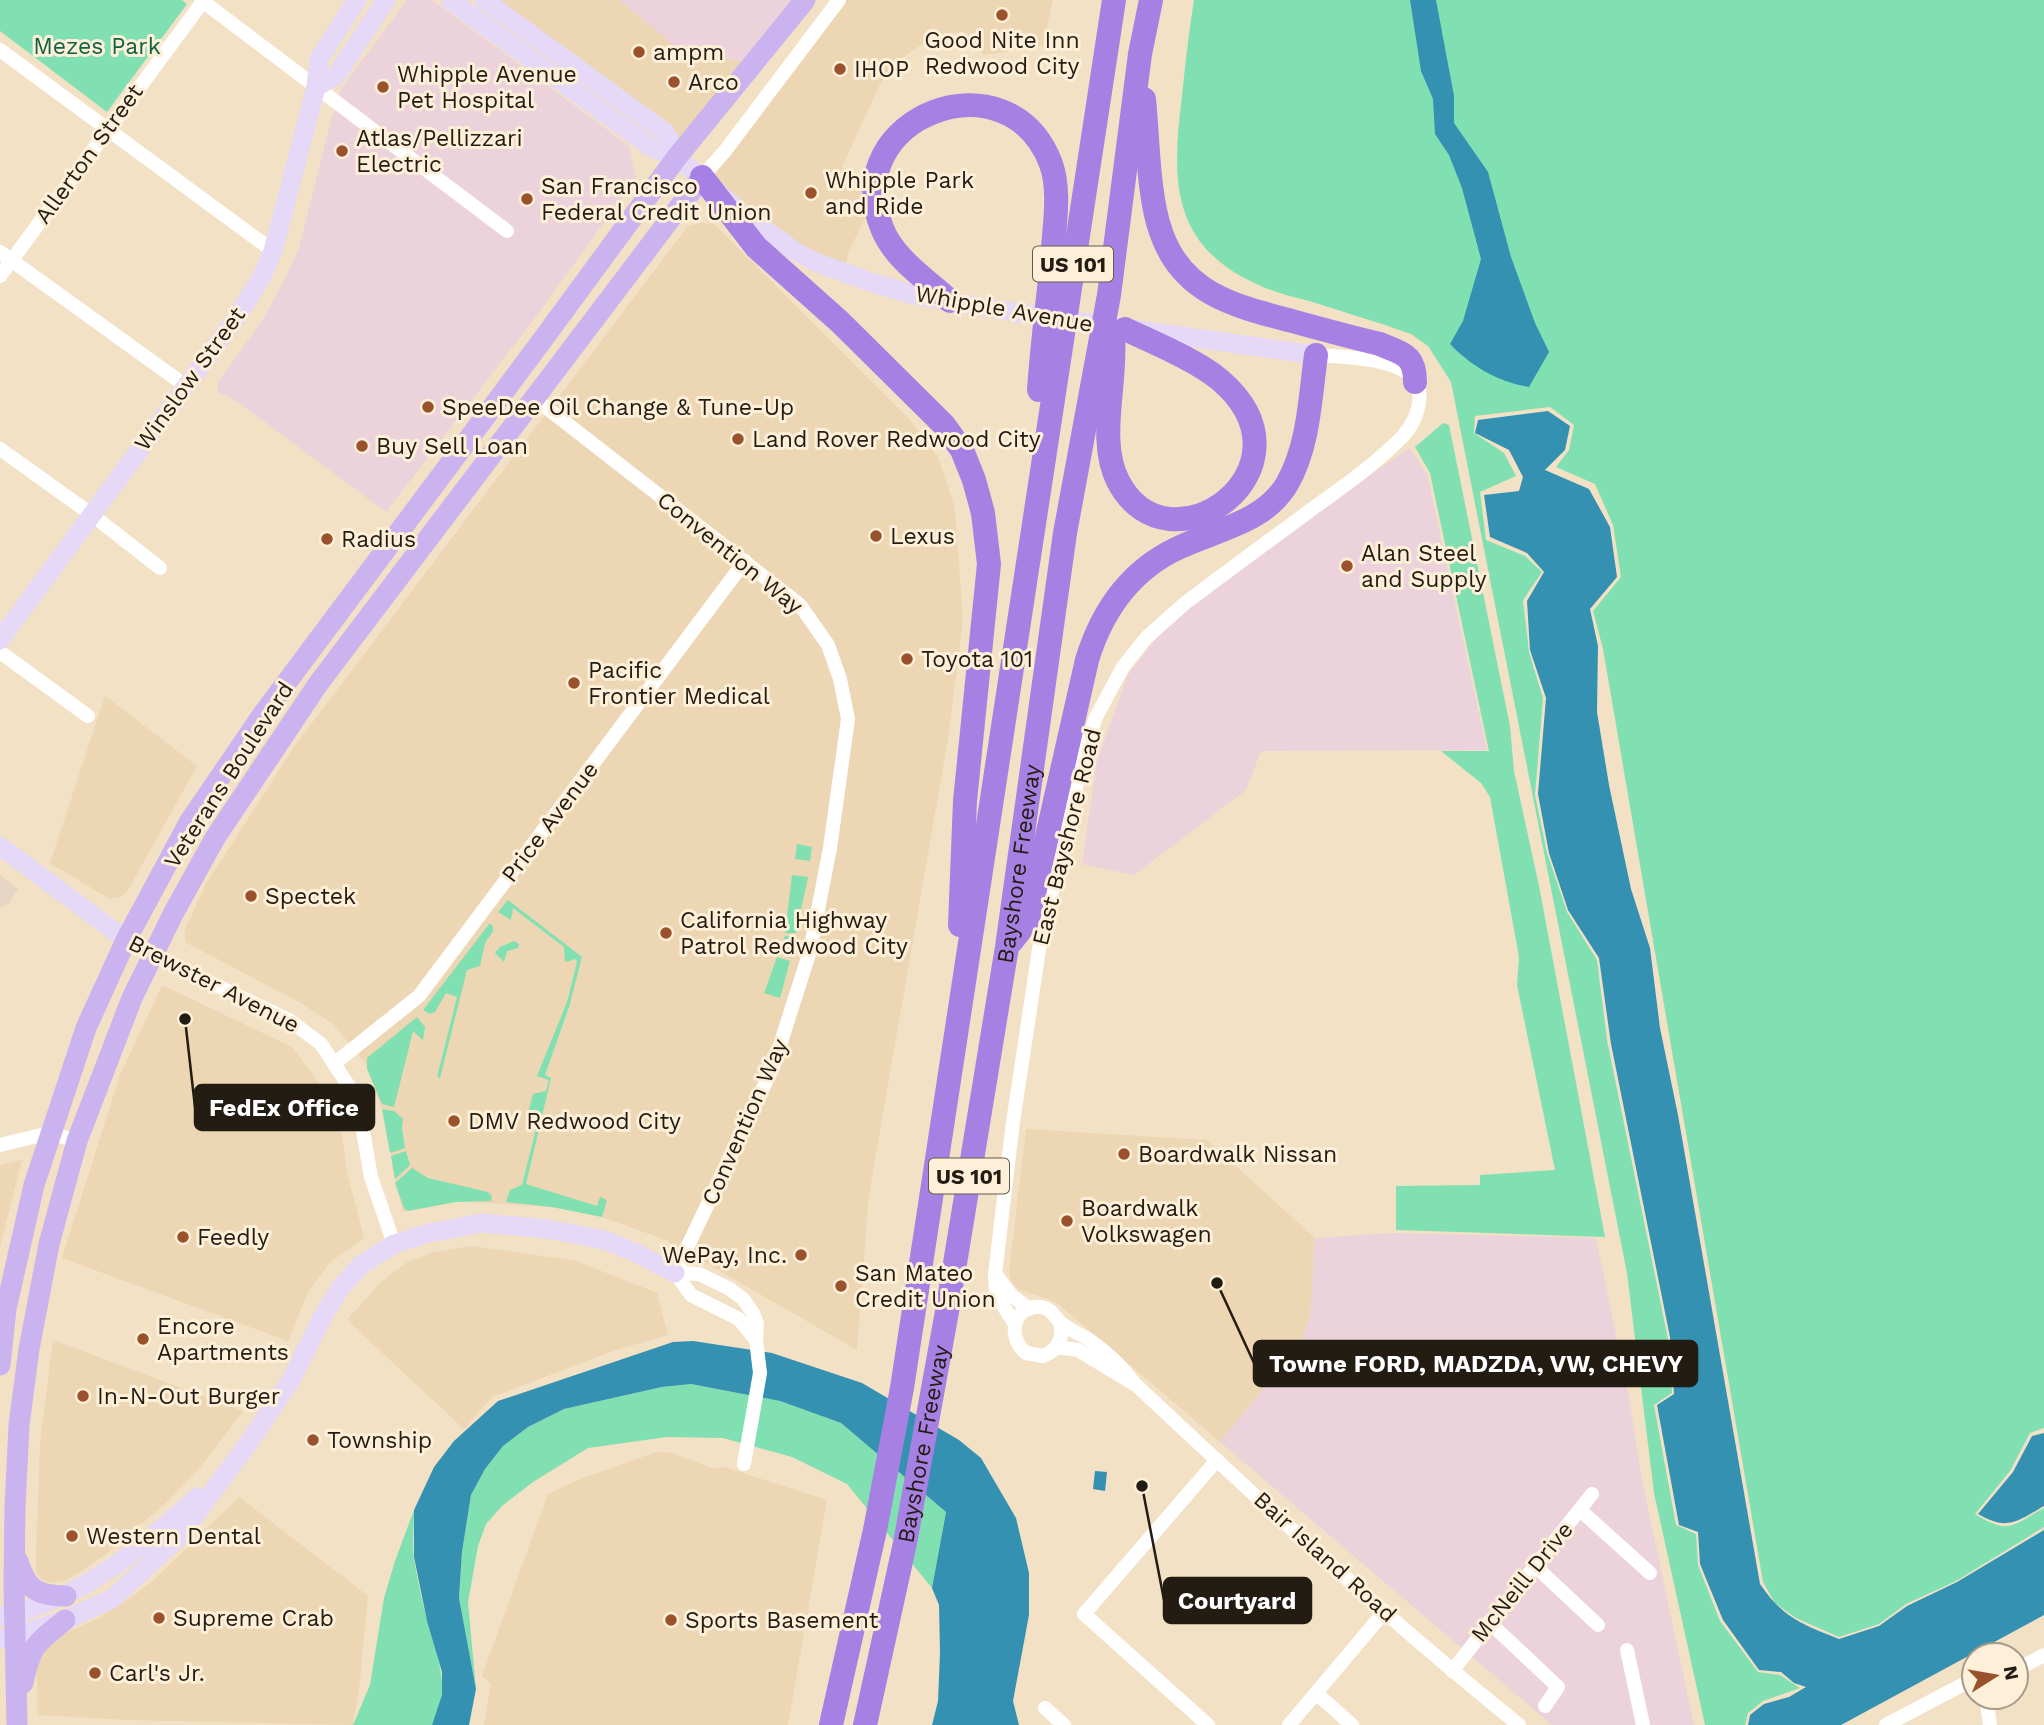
<svg xmlns="http://www.w3.org/2000/svg" width="2044" height="1725" font-family="'Work Sans',sans-serif">
<style>
.built{fill:#ecd6b3}
.industrial{fill:#ebd2db}
.education{fill:#e8d6c5}
.green{fill:#81e0b1}
.water{fill:#3591b2}
.lines{fill:none;stroke-linecap:round;stroke-linejoin:round}
.street{stroke:#fff;stroke-width:14}
.secondary{stroke:#e5d9f7;stroke-width:19}
.primary{stroke:#cab3ef;stroke-width:21}
.highway{stroke:#a780e4;stroke-width:24}
.poi-dot{fill:#99522c;stroke:#fdefd8;stroke-width:2.5}
.labels{text-anchor:middle;dominant-baseline:central;stroke-width:6;stroke-linejoin:round;paint-order:stroke}
.shield{fill:#fdefd8;stroke:#645b4d;stroke-width:2}
.shield-label{font-size:21px;font-weight:bold;fill:#231c12}
.poi-label{font-size:23px;fill:#231c12;stroke:#fdefd8;text-anchor:start}
.park-label{font-size:23px;fill:#106141;stroke:#fdefd8}
.street-label{font-size:23px;fill:#231c12;stroke:#fdefd8}
.leader{fill:none;stroke:#231c12;stroke-width:2.5}
.callout-dot{fill:#231c12;stroke:#fdefd8;stroke-width:2.5}
.callout{fill:#231c12;stroke:#231c12;stroke-width:2.5}
.callout-label{font-size:24px;text-anchor:middle;font-weight:bold;fill:#fff}
</style>
<rect width="100%" height="100%" fill="#f3e1c5"/>
<!-- built -->
<g class="built">
<polygon points="484,0 619,0 676,47 752,64 677,157 666,133"/>
<polygon points="839,0 1053,0 1043,46 984,55 963,31 935,38 918,47 900,59 881,82 842,167 863,182 865,218 849,251 844,273 818,263 702,177"/>
<polygon points="702,223 714,224 909,419 938,457 955,508 963,620 948,739 869,1194 857,1350 666,1240 602,1217 552,1207 450,1201 403,1212 394,1177 386,1122 366,1064 334,1025 299,1002 185,942 185,929 206,884 296,744 688,226"/>
<polygon points="105,696 197,766 127,892 120,897 110,899 50,863"/>
<polygon points="162,985 292,1047 330,1098 342,1135 347,1172 364,1238 329,1263 307,1294 288,1341 62,1258 120,1075"/>
<polygon points="1026,1129 1207,1140 1315,1238 1310,1317 1301,1343 1220,1442 1056,1302 1018,1289 1011,1281 1009,1271"/>
<polygon points="22,1160 0,1247 0,1165"/>
<polygon points="472,1246 576,1261 657,1293 668,1335 613,1351 492,1397 464,1429 347,1320 380,1283 406,1263 433,1252"/>
<polygon points="53,1340 243,1411 201,1466 167,1502 106,1554 83,1570 66,1580 52,1583 41,1579 36,1571 36,1551 40,1444"/>
<polygon points="656,1452 672,1453 712,1468 724,1467 827,1500 788,1725 484,1725 491,1683 482,1676 548,1494 583,1478"/>
<polygon points="239,1497 368,1596 360,1680 353,1725 126,1720 37,1715 37,1664 53,1639 101,1617 135,1595 157,1577"/>
</g>
<!-- industrial -->
<g class="industrial">
<polygon points="407,0 432,0 629,146 636,178 537,315 386,512 238,402 218,392 218,382 262,321 284,281 299,248 330,124 341,89"/>
<polygon points="619,0 805,0 752,64 676,47"/>
<polygon points="1410,448 1427,474 1487,750 1261,751 1246,790 1134,875 1082,864 1097,760 1128,675 1184,602"/>
<polygon points="1394,1233 1596,1238 1629,1398 1642,1480 1694,1725 1552,1725 1220,1442 1301,1343 1310,1317 1315,1238"/>
</g>
<!-- education -->
<polygon class="education" points="0,875 18,889 8,905 0,907"/>
<!-- green -->
<g class="green">
<polygon points="0,0 182,0 187,4 107,112 0,31"/>
<path d="M 1194,0 L 2044,0 L 2044,1428 L 2030,1433 L 2010,1471 L 1975,1514 C 2009,1535 2011,1526 2044,1508 L 2044,1527 L 1956,1581 L 1906,1604 L 1879,1624 L 1839,1637 L 1796,1618 L 1775,1603 L 1763,1582 L 1603,649 L 1593,611 L 1621,577 L 1613,525 L 1595,484 L 1556,467 L 1569,450 L 1574,425 L 1550,407 L 1475,416 L 1474,433 L 1504,453 L 1516,476 L 1480,492 L 1486,540 L 1525,556 L 1542,572 L 1523,600 L 1529,652 L 1543,698 L 1535,795 L 1547,853 L 1567,912 L 1597,960 L 1607,1040 L 1668,1339 L 1672,1393 L 1654,1405 L 1676,1525 L 1696,1534 L 1698,1565 L 1720,1621 L 1758,1672 L 1780,1675 L 1800,1688 L 1763,1701 L 1748,1713 L 1745,1725 L 1705,1725 L 1654,1493 L 1627,1273 L 1451,382 L 1428,346 L 1411,334 C 1378,322 1343,312 1309,301 C 1294,297 1278,293 1263,287 C 1171,248 1171,183 1182,96 C 1185,64 1189,32 1194,0 Z"/>
<polygon points="1443,423 1449,425 1510,726 1514,771 1539,886 1605,1237 1396,1230 1396,1186 1480,1185 1480,1175 1555,1170 1517,985 1519,957 1490,797 1481,783 1441,751 1489,751 1430,473 1415,447"/>
<polygon points="797,844 812,847 810,861 795,859"/>
<polygon points="792,875 808,877 796,933 785,933"/>
<polygon points="508,900 582,957 569,1007 545,1075 551,1078 526,1184 597,1206 600,1197 607,1200 602,1217 552,1207 506,1202 510,1190 522,1185 540,1113 529,1116 528,1113 533,1094 546,1091 549,1080 537,1076 567,1002 577,962 576,959 565,962 564,947 513,908 511,920 498,912"/>
<polygon points="490,923 493,927 493,931 485,943 480,966 467,970 440,1078 437,1077 457,997 446,993 435,1012 430,1014 423,1010"/>
<polygon points="785,936 796,936 791,958 778,954"/>
<polygon points="514,941 519,944 518,948 507,951 504,962 495,953 500,947"/>
<polygon points="777,957 790,961 780,998 764,993"/>
<polygon points="417,1017 425,1027 423,1040 413,1031 394,1107 382,1104 367,1069 367,1058"/>
<polygon points="382,1109 394,1111 403,1119 402,1128 405,1148 390,1153"/>
<polygon points="406,1151 410,1165 395,1179 391,1156"/>
<polygon points="412,1168 428,1178 488,1192 492,1196 491,1201 456,1202 408,1211 404,1208 395,1183"/>
<polygon points="691,1384 780,1401 841,1423 946,1512 932,1588 847,1484 792,1457 723,1438 667,1437 588,1448 533,1482 502,1506 486,1524 478,1546 468,1602 476,1689 459,1598 462,1552 471,1495 485,1469 503,1446 528,1427 564,1409 662,1387"/>
<path d="M 414,1510 C 414,1526 412,1544 414,1560 C 418,1581 422,1603 428,1624 C 438,1658 452,1692 432,1725 L 353,1725 L 370,1685 L 384,1598 L 395,1561 Z"/>
</g>
<!-- water -->
<g class="water">
<path d="M 1410,0 L 1436,0 L 1454,96 L 1454,123 L 1488,172 L 1511,257 L 1535,323 L 1549,352 L 1529,387 C 1498,382 1471,366 1450,344 L 1463,321 L 1481,259 L 1462,188 L 1449,155 L 1435,134 L 1433,99 L 1421,71 Z"/>
<path d="M 1548,411 L 1570,426 L 1565,450 L 1545,470 L 1589,489 L 1610,527 L 1617,577 L 1590,609 L 1598,646 L 1597,712 L 1609,785 L 1631,889 L 1650,948 L 1660,1028 L 1678,1115 L 1760,1584 C 1783,1618 1802,1624 1839,1639 L 1879,1626 L 1907,1606 L 1957,1582 L 2044,1530 L 2044,1615 L 1841,1725 L 1748,1725 L 1750,1715 L 1764,1704 L 1789,1697 L 1806,1687 L 1794,1683 L 1781,1672 L 1759,1670 L 1723,1620 L 1700,1564 L 1698,1532 L 1679,1525 L 1657,1405 L 1674,1394 L 1670,1337 L 1611,1044 L 1599,958 L 1568,910 L 1549,853 L 1538,794 L 1546,698 L 1530,650 L 1527,601 L 1544,572 L 1527,553 L 1490,537 L 1484,495 L 1519,491 L 1523,477 L 1509,450 L 1475,433 L 1478,420 Z"/>
<polygon points="693,1341 772,1353 862,1383 959,1440 981,1458 1016,1518 1029,1573 1029,1615 1013,1701 1019,1725 932,1725 938,1701 940,1653 939,1605 932,1588 946,1512 841,1423 780,1401 691,1384 662,1387 564,1409 528,1427 503,1446 485,1469 471,1495 462,1552 459,1598 476,1689 469,1725 432,1725 442,1695 442,1672 427,1621 414,1557 414,1510 434,1467 454,1441 498,1401 673,1342"/>
<path d="M 2044,1433 L 2044,1506 C 2016,1522 2008,1531 1978,1514 L 2013,1472 L 2032,1436 Z"/>
<polygon points="1095,1471 1107,1472 1105,1491 1093,1489"/>
</g>
<g class="lines">
<!-- street -->
<g class="street">
<polyline points="201,0 507,231"/>
<polyline points="0,50 273,251"/>
<polyline points="702,177 725,151 839,0"/>
<polyline points="0,252 186,386"/>
<polyline points="0,276 204,0"/>
<polyline points="534,398 800,605 828,645 840,679 848,719 830,848 810,951 773,1067 675,1273"/>
<polyline points="0,449 91,514 160,568"/>
<polyline points="0,652 88,716"/>
<polyline points="126,940 152,955 289,1020 321,1044 350,1088 360,1114 371,1177 394,1244"/>
<polyline points="335,1063 419,996 745,561"/>
<polyline points="0,1145 50,1133 77,1141"/>
<polyline points="996,1275 1011,1295 1029,1309"/>
<path d="M 1060,1323 C 1064,1339 1058,1350 1043,1356 L 1026,1353 C 1004,1335 1016,1300 1045,1308 C 1053,1311 1055,1317 1060,1322 C 1067,1329 1080,1334 1088,1339 C 1107,1352 1122,1366 1135,1384 C 1260,1501 1386,1618 1519,1725"/>
<path d="M 1015,1324 L 996,1295 L 995,1274 L 1013,1122 L 1040,943 L 1085,749 L 1096,717 L 1123,667 L 1146,638 L 1184,604 C 1225,573 1266,543 1308,512 C 1341,488 1375,465 1403,436 C 1415,423 1425,399 1416,382 C 1402,357 1341,357 1316,355"/>
<polyline points="1057,1347 1078,1350 1134,1384"/>
<polyline points="744,1464 760,1373 756,1340 757,1324 753,1313 743,1299 730,1289 699,1274 675,1273 691,1295 739,1319 756,1340"/>
<polyline points="1580,1510 1650,1573"/>
<polyline points="1535,1566 1598,1625"/>
<polyline points="1489,1622 1558,1687 1545,1706"/>
<polyline points="1627,1650 1643,1725"/>
<polyline points="2016,1670 2044,1655"/>
<polyline points="1452,1671 1592,1494"/>
<polyline points="1316,1693 1352,1725"/>
<polyline points="1986,1697 1990,1725"/>
<polyline points="1045,1708 1064,1725"/>
<polyline points="1208,1725 1084,1614 1217,1460"/>
<polyline points="1289,1725 1385,1611"/>
<polyline points="1886,1725 1962,1685 1974,1683"/>
</g>
<!-- secondary -->
<g class="secondary">
<polyline points="450,0 652,148 677,157 747,217 796,252 818,263 870,282 922,297 1018,313 1316,355"/>
<polyline points="484,0 666,133 677,157"/>
<polyline points="316,87 336,76 386,0"/>
<polyline points="0,640 239,314 262,276 273,251 316,87 319,59 357,0"/>
<polyline points="0,846 126,940"/>
<path d="M 0,1616 C 84,1600 136,1551 198,1497"/>
<polyline points="0,1639 65,1620 112,1599 179,1537 250,1441 291,1380 324,1314 341,1287 361,1265 394,1244 429,1233 482,1223 548,1229 604,1240 634,1252 675,1273"/>
</g>
<!-- primary -->
<g class="primary">
<polyline points="0,1365 6,1309 34,1185 86,1028 126,940 190,821 263,714 535,350 677,157 805,0"/>
<path d="M 18,1561 C 27,1590 36,1595 66,1596"/>
<path d="M 23,1683 C 31,1644 36,1644 65,1620"/>
<polyline points="17,1725 14,1586 15,1507 19,1425 29,1349 49,1244 77,1141 132,998 173,914 215,838 318,684 702,177"/>
</g>
<!-- highway -->
<g class="highway">
<path d="M 1144,99 C 1148,138 1148,197 1161,232 C 1182,294 1235,306 1292,321 C 1321,329 1350,337 1380,344 C 1402,354 1415,354 1415,382"/>
<polyline points="702,177 756,247 840,322 944,425 962,450 974,480 983,513 989,564 965,801 960,925"/>
<path d="M 950,301 C 926,279 894,259 882,228 C 837,117 1009,51 1051,164 C 1060,189 1055,221 1053,248 C 1049,295 1042,343 1039,390"/>
<path d="M 1113,338 C 1117,382 1097,440 1118,481 C 1168,579 1323,468 1220,380 C 1196,360 1154,343 1125,329"/>
<path d="M 1012,941 L 1028,920 L 1087,660 C 1102,611 1131,570 1178,548 C 1215,530 1264,523 1287,484 C 1309,446 1310,398 1316,355"/>
<polyline points="831,1725 875,1530 902,1388 1114,0"/>
<path id="s1" d="M 865,1725 L 905,1543 L 948,1306 L 1007,947 L 1065,533 L 1109,295 L 1140,54 L 1151,0"/>
</g>
</g>
<!-- markers -->
<g class="poi-dot">
<circle cx="1002" cy="15" r="7"/>
<circle cx="639" cy="52" r="7"/>
<circle cx="840" cy="69" r="7"/>
<circle cx="674" cy="82" r="7"/>
<circle cx="383" cy="87" r="7"/>
<circle cx="342" cy="151" r="7"/>
<circle cx="811" cy="193" r="7"/>
<circle cx="527" cy="199" r="7"/>
<circle cx="428" cy="407" r="7"/>
<circle cx="738" cy="439" r="7"/>
<circle cx="362" cy="446" r="7"/>
<circle cx="876" cy="536" r="7"/>
<circle cx="327" cy="539" r="7"/>
<circle cx="1347" cy="566" r="7"/>
<circle cx="907" cy="659" r="7"/>
<circle cx="574" cy="683" r="7"/>
<circle cx="251" cy="896" r="7"/>
<circle cx="666" cy="933" r="7"/>
<circle cx="454" cy="1121" r="7"/>
<circle cx="1124" cy="1154" r="7"/>
<circle cx="1067" cy="1221" r="7"/>
<circle cx="183" cy="1237" r="7"/>
<circle cx="801" cy="1255" r="7"/>
<circle cx="841" cy="1286" r="7"/>
<circle cx="143" cy="1339" r="7"/>
<circle cx="83" cy="1396" r="7"/>
<circle cx="313" cy="1440" r="7"/>
<circle cx="72" cy="1536" r="7"/>
<circle cx="159" cy="1618" r="7"/>
<circle cx="671" cy="1620" r="7"/>
<circle cx="95" cy="1673" r="7"/>
</g>
<g class="labels">
<!-- shield labels -->
<g class="shield">
<rect x="1033" y="246.5" width="80" height="35" rx="5"/>
<rect x="929" y="1158.5" width="80" height="35" rx="5"/>
</g>
<g class="shield-label">
<text x="1073" y="264">US 101</text>
<text x="969" y="1176">US 101</text>
</g>
<!-- poi labels -->
<g class="poi-label">
<text x="1002" y="40" text-anchor="middle">Good Nite Inn<tspan x="1002" dy="26">Redwood City</tspan></text>
<text x="653" y="52">ampm</text>
<text x="854" y="69">IHOP</text>
<text x="397" y="74">Whipple Avenue<tspan x="397" dy="26">Pet Hospital</tspan></text>
<text x="688" y="82">Arco</text>
<text x="356" y="138">Atlas/Pellizzari<tspan x="356" dy="26">Electric</tspan></text>
<text x="825" y="180">Whipple Park<tspan x="825" dy="26">and Ride</tspan></text>
<text x="541" y="186">San Francisco<tspan x="541" dy="26">Federal Credit Union</tspan></text>
<text x="442" y="407">SpeeDee Oil Change &amp; Tune-Up</text>
<text x="752" y="439">Land Rover Redwood City</text>
<text x="376" y="446">Buy Sell Loan</text>
<text x="890" y="536">Lexus</text>
<text x="341" y="539">Radius</text>
<text x="1361" y="553">Alan Steel<tspan x="1361" dy="26">and Supply</tspan></text>
<text x="921" y="659">Toyota 101</text>
<text x="588" y="670">Pacific<tspan x="588" dy="26">Frontier Medical</tspan></text>
<text x="265" y="896">Spectek</text>
<text x="680" y="920">California Highway<tspan x="680" dy="26">Patrol Redwood City</tspan></text>
<text x="468" y="1121">DMV Redwood City</text>
<text x="1138" y="1154">Boardwalk Nissan</text>
<text x="1081" y="1208">Boardwalk<tspan x="1081" dy="26">Volkswagen</tspan></text>
<text x="197" y="1237">Feedly</text>
<text x="787" y="1255" text-anchor="end">WePay, Inc.</text>
<text x="855" y="1273">San Mateo<tspan x="855" dy="26">Credit Union</tspan></text>
<text x="157" y="1326">Encore<tspan x="157" dy="26">Apartments</tspan></text>
<text x="97" y="1396">In-N-Out Burger</text>
<text x="327" y="1440">Township</text>
<text x="86" y="1536">Western Dental</text>
<text x="173" y="1618">Supreme Crab</text>
<text x="685" y="1620">Sports Basement</text>
<text x="109" y="1673">Carl's Jr.</text>
</g>
<!-- park labels -->
<g class="park-label">
<text x="97" y="46">Mezes Park</text>
</g>
<!-- street labels -->
<g class="street-label">
<text transform="translate(89 154) rotate(-54)">Allerton Street</text>
<text transform="translate(1004 309) rotate(10)">Whipple Avenue</text>
<text transform="translate(190 379) rotate(-54)">Winslow Street</text>
<text transform="translate(730 553) rotate(39)">Convention Way</text>
<text transform="translate(229 775) rotate(-57)">Veterans Boulevard</text>
<text transform="translate(550 822) rotate(-53)">Price Avenue</text>
<text transform="translate(1067 837) rotate(-76)">East Bayshore Road</text>
<text stroke="none"><textPath href="#s1" startOffset="875">Bayshore Freeway</textPath></text>
<text transform="translate(214 984) rotate(27)">Brewster Avenue</text>
<text transform="translate(745 1122) rotate(-66)">Convention Way</text>
<text stroke="none"><textPath href="#s1" startOffset="287">Bayshore Freeway</textPath></text>
<text transform="translate(1325 1557) rotate(42)">Bair Island Road</text>
<text transform="translate(1522 1582) rotate(-51)">McNeill Drive</text>
</g>
</g>
<!-- callouts -->
<path class="leader" d="M185 1019L195 1107M1217 1283L1254 1363M1142 1486L1164 1600"/>
<g class="callout-dot">
<circle cx="185" cy="1019" r="7"/>
<circle cx="1217" cy="1283" r="7"/>
<circle cx="1142" cy="1486" r="7"/>
</g>
<g class="callout">
<rect x="195" y="1085" width="179" height="45" rx="7"/>
<rect x="1254" y="1341" width="443" height="45" rx="7"/>
<rect x="1164" y="1578" width="147" height="45" rx="7"/>
</g>
<g class="callout-label">
<text x="284" y="1116">FedEx Office</text>
<text x="1476" y="1372">Towne FORD, MADZDA, VW, CHEVY</text>
<text x="1237" y="1609">Courtyard</text>
</g>
<!-- north arrow -->
<g transform="translate(1995 1676) rotate(79)"><circle r="33" fill="#fdefd8" stroke="#a69b89" stroke-width="2"/>
<path d="M0-5L12 26L0 18L-12 26Z" fill="#99522c"/>
<text y="-10" font-size="19" font-weight="bold" text-anchor="middle" fill="#231c12">N</text>
</g>
</svg>
